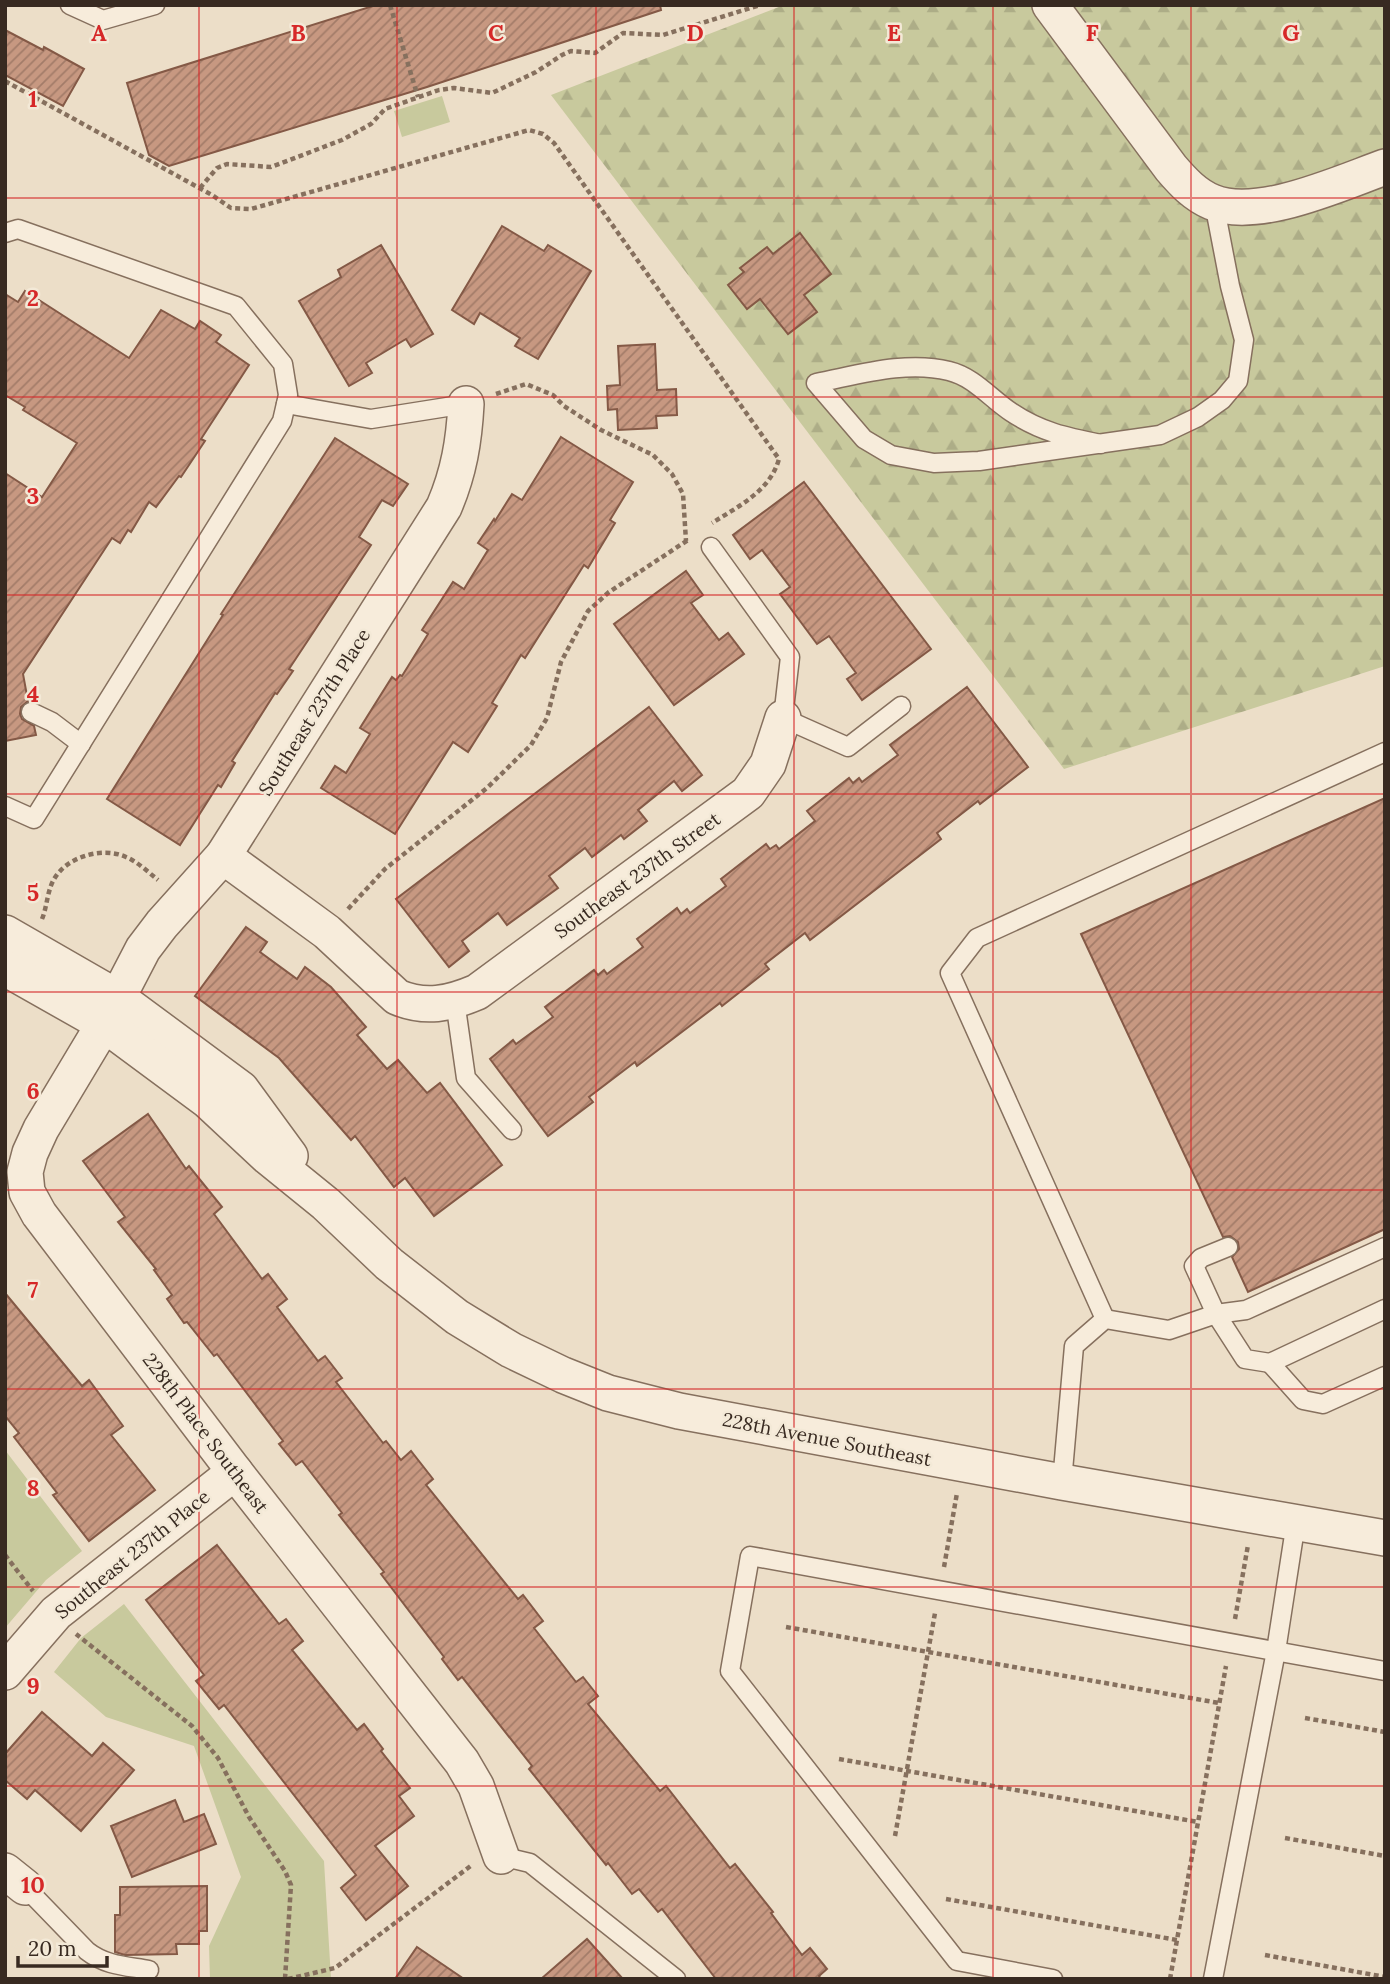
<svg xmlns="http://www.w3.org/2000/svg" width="1390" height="1984" font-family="Lora,serif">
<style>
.forest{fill:url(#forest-firs)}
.green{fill:#c8c99d}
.building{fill:url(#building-hatch);stroke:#845946;stroke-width:2}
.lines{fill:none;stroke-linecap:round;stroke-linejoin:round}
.service-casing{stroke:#86705e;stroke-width:21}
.minor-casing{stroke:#86705e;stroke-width:38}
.path{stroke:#86705e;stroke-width:4.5;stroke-dasharray:5 3.5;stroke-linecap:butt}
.service{stroke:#f7ecdb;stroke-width:18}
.minor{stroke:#f7ecdb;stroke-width:35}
.grid{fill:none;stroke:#d62828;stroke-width:2;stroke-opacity:0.55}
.labels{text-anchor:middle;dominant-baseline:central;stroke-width:5;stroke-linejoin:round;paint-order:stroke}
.street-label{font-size:19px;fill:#382a21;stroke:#f3e9d7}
.grid-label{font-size:23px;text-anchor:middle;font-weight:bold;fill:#d62828;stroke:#f3e9d7;stroke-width:5;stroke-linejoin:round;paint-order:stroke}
</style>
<defs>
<pattern id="forest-firs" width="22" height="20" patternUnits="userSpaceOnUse" patternTransform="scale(1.75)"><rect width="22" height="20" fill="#c8c99d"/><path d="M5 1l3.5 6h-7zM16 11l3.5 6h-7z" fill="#adad87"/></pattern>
<pattern id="building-hatch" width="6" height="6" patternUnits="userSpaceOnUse" patternTransform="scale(1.75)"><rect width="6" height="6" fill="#c79881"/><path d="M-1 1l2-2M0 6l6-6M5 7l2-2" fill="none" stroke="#a37c69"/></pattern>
</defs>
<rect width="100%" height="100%" fill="#ecdec8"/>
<!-- forest -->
<polygon class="forest" points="784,5 1385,5 1385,666 1064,769 551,95"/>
<!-- green -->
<g class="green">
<polygon points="442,96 450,122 402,137 394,111"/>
<polygon points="5,1450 82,1551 46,1580 5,1628"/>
<polygon points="124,1604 324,1861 331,1979 210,1979 209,1946 241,1877 194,1746 106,1717 54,1672 81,1638"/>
</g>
<!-- building -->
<g class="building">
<polygon points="376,5 660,5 661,10 427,87 169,166 149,155 127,83"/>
<polygon points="5,30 43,50 44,47 84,69 63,106 5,75"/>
<polygon points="502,226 544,251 548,245 591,271 538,359 515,346 520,338 480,313 474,324 452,310"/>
<polygon points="800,233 831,274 804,295 817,312 788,334 760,299 747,309 728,285 744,272 740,268 767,247 773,254"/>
<polygon points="381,245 433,334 411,347 406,339 366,363 372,373 349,386 299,301 341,277 338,270"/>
<polygon points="25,291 129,358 161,310 195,329 200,321 221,335 216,342 249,365 201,439 205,441 181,477 179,476 156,507 149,502 131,532 128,530 120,543 112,538 23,674 28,701 21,707 20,714 22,719 34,726 36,735 5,741 5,473 42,497 77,443 23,410 25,407 5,395 5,294 18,302"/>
<polygon points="655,344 657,390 676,389 677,415 656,416 657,428 618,430 617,409 608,410 607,386 620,385 618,346"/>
<polygon points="561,437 633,482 610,520 615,523 588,568 584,565 525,658 521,655 492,703 497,706 468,752 453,742 395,834 321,788 335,766 346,773 370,734 360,728 392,677 396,680 400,675 402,676 428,634 422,630 453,582 464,589 488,550 478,543 494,519 495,521 512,494 522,500"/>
<polygon points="335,438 408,484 393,506 382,500 359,537 371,545 289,669 293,671 277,694 275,693 232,761 235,763 221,787 218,785 180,845 107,799 223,615 221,614"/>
<polygon points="804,482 931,649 862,700 847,679 856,673 829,636 817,644 780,594 790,587 762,550 750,559 733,535"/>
<polygon points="686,571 703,595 691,603 719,640 728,633 744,654 674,705 614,624"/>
<polygon points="967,687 1028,767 980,804 978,801 937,833 941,839 810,940 805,933 765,964 769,969 722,1006 720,1003 637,1066 635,1062 589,1097 593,1102 548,1136 490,1059 513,1040 516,1044 553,1017 545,1007 594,970 598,975 604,970 607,974 643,947 637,939 677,908 681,914 687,909 690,913 726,886 721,879 766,844 770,849 776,845 779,849 815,821 807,811 849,778 853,783 859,778 862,782 898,755 890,745"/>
<polygon points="649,707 702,775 682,791 674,781 638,810 647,821 624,839 621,835 592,857 585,848 549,876 558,888 507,925 498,913 462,941 469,951 449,967 396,899"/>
<polygon points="1385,798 1385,1229 1248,1292 1232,1257 1239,1249 1238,1242 1230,1236 1223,1237 1081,934"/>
<polygon points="246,927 267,942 260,952 297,979 305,967 331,987 366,1027 357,1035 387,1069 398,1060 427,1093 440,1083 502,1165 434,1216 405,1178 394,1187 355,1136 351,1140 279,1058 195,996"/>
<polygon points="148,1114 186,1169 189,1166 222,1207 214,1214 262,1279 268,1274 287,1299 277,1307 318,1361 325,1356 342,1378 336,1382 383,1443 386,1441 401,1460 411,1451 433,1479 426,1485 518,1599 523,1595 543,1621 534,1628 576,1682 583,1677 598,1696 588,1704 660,1791 666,1786 730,1868 735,1864 773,1912 771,1913 802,1955 810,1948 827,1969 819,1976 821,1979 716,1979 662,1909 658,1912 639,1889 632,1894 608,1863 606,1865 529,1769 532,1766 462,1677 458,1680 442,1659 444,1657 381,1574 384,1572 339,1515 342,1513 302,1461 296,1465 279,1444 283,1441 217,1354 214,1356 187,1322 184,1323 167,1299 172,1295 154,1270 156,1269 118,1222 125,1217 83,1161"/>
<polygon points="5,1293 82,1386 89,1380 123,1426 111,1435 155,1490 89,1541 53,1495 57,1493 14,1437 19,1433 5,1416"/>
<polygon points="217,1545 279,1624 286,1619 303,1641 292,1650 357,1730 364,1724 383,1749 381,1751 410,1788 399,1796 414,1816 375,1846 408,1886 366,1920 341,1888 356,1875 224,1705 219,1709 196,1681 204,1675 146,1600"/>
<polygon points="42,1712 92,1756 103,1743 134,1770 81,1831 35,1790 27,1799 5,1780 5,1754"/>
<polygon points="175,1800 184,1822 204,1814 216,1844 132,1877 111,1826"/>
<polygon points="207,1886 207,1931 199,1931 199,1944 176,1944 177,1954 125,1955 115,1952 115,1915 120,1915 120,1887"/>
<polygon points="587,1939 623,1979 541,1979"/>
<polygon points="417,1947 464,1979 395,1979"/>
</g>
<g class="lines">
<!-- service casing -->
<g class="service-casing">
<g id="service">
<polyline points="70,5 103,20 155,5"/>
<polyline points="5,233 18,229 236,306 283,364 288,395 282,421 34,819 5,806"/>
<polyline points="286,404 371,419 466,404"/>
<path d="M 1101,444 C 1066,437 1041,432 1011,412 C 990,398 974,377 949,371 C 906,360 858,375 816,383 L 864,439 L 891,455 L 934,463 L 979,461 L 1160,435 L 1198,417 L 1222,400 L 1238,381 L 1244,340 L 1230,286 L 1214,203"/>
<polyline points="711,547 790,657 783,718 848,747 901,706"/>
<polyline points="31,712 52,722 81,744"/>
<polyline points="455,1001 466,1078 512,1130"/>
<polyline points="1228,1247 1201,1258 1194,1266 1216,1314 1245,1359 1270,1363 1385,1309"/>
<polyline points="1105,1319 950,973 977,938 1385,752"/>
<polyline points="1270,1363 1303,1400 1323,1404 1385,1376"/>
<polyline points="1062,1482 1074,1346 1105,1319 1169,1330 1216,1314 1246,1310 1385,1247"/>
<polyline points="501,1856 530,1863 676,1979"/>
<path d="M 25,1887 L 87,1951 C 106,1966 127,1966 149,1970"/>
<polyline points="1053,1979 957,1961 730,1671 750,1556 1385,1671"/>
<polyline points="1213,1979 1276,1651 1296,1522"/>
</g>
</g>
<!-- minor casing -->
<g class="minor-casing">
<g id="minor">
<path d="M 1050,5 L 1171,168 C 1183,182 1195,195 1212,202 C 1258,221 1340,183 1385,167"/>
<path d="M 466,404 C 464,441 459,472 444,507 L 223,856 L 162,924 L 143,949 L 104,1024 L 41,1129 L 30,1153 L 25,1172 L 27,1192 L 39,1214 L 235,1472 L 462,1762 L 476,1786 L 501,1856"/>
<path d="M 223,856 L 327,932 L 397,997 C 425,1009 449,1004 477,992 L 748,793 L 768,764 L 783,718"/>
<polyline points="5,933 118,998 241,1089 290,1156"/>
<polyline points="5,968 104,1024 208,1101 268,1157 326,1204 389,1264 457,1317 511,1350 563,1375 608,1393 679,1411 1062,1482 1385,1538"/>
<polyline points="5,1672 56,1613 235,1472"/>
<polyline points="5,1871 25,1887"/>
</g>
</g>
<!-- path -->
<g class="path">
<polyline points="390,5 418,97"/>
<path d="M 5,81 L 212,195 L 231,208 L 251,209 L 529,130 L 543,134 L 554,143 L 779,459 C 770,491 739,506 712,523"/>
<polyline points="200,188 217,168 227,164 271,167 342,140 371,124 385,109 439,90 454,88 492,93 536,72 562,55 571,51 595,53 623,33 663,35 760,5"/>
<polyline points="496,394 526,384 553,395 564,406 601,430 653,455 672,474 683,494 686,541"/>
<polyline points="348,909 385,869 487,788 531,745 547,718 561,662 588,611 609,592 688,540"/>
<path d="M 42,919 C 47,907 47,893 53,881 C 65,857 102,846 126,857 C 138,862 148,872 158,880"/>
<polyline points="5,1555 33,1591"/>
<polyline points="944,1567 957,1493"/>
<polyline points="1235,1619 1248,1545"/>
<polyline points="786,1627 1219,1703"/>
<polyline points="76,1634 192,1726 218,1758 249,1817 285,1871 291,1885 285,1979"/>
<polyline points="1305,1718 1385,1732"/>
<polyline points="839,1759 1198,1822"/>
<polyline points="895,1836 935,1613"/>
<polyline points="1285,1838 1385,1856"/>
<polyline points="946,1899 1177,1940"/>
<polyline points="1265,1955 1385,1977"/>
<polyline points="288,1979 335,1968 472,1865"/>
<polyline points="1170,1979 1226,1666"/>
</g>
<!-- service -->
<use href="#service" class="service"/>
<!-- minor -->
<use href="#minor" class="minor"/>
</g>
<!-- grid -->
<path class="grid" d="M 199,5 L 199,1979M 397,5 L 397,1979M 596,5 L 596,1979M 794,5 L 794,1979M 993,5 L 993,1979M 1191,5 L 1191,1979M 5,198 L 1385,198M 5,397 L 1385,397M 5,595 L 1385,595M 5,794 L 1385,794M 5,992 L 1385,992M 5,1190 L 1385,1190M 5,1389 L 1385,1389M 5,1587 L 1385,1587M 5,1786 L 1385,1786"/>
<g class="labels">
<!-- street labels -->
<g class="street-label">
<text transform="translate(314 712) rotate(-58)">Southeast 237th Place</text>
<text transform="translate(637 875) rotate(-36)">Southeast 237th Street</text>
<text transform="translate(206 1433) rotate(53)">228th Place Southeast</text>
<text transform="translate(827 1439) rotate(11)">228th Avenue Southeast</text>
<text transform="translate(132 1554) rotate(-39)">Southeast 237th Place</text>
</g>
</g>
<g class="grid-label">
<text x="99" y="41">A</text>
<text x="298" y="41">B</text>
<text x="496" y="41">C</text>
<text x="695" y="41">D</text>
<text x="894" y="41">E</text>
<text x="1092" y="41">F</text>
<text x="1291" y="41">G</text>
<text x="33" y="107">1</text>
<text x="33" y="306">2</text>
<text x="33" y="504">3</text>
<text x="33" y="702">4</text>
<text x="33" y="901">5</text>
<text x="33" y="1099">6</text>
<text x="33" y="1298">7</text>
<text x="33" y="1496">8</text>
<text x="33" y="1694">9</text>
<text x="33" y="1893">10</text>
</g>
<!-- border -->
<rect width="1390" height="1984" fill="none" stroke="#382a21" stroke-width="14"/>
<!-- scale -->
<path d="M18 1956v10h89v-10" fill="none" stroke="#382a21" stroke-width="3.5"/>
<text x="28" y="1956" font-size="21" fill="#382a21" stroke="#f3e9d7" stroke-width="5" paint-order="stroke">20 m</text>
</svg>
